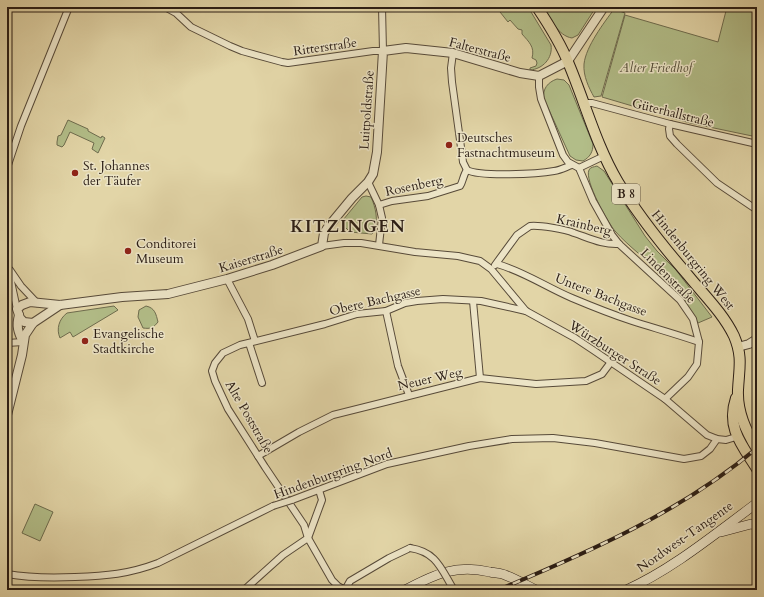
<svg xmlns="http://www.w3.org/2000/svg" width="764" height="597" font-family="Cardo,serif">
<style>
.green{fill:#b2bd88;stroke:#6e6c4e}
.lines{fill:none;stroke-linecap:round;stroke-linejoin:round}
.minor-casing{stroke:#574a39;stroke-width:8}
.tertiary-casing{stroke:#574a39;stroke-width:10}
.secondary-casing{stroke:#291c14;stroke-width:10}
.primary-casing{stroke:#291c14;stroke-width:12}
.minor{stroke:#ece4c6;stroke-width:6}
.tertiary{stroke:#ece4c6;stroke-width:8}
.secondary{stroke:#ece4c6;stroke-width:9}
.primary{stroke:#e2d5a7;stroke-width:10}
.rail-casing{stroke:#291c14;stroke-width:4}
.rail{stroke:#ece4c6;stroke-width:2.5;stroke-dasharray:8;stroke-linecap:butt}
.minor-bridge-casing{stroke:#574a39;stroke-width:8;stroke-linecap:butt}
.minor-bridge{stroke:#ece4c6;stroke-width:6}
.poi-dot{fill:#8f2418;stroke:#ece4c6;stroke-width:1.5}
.labels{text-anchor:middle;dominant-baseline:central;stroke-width:3;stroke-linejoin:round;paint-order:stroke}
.shield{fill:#ece4c6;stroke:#645849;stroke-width:1}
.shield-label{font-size:12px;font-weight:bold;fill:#291c14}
.street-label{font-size:13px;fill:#291c14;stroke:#ece4c6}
.park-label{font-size:13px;font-style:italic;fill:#524c37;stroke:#ece4c6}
.poi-label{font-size:13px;fill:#291c14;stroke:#ece4c6;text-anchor:start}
.district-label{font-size:17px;font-weight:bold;letter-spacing:1px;fill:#291c14;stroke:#ece4c6}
</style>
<rect width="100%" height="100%" fill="#e2d5a7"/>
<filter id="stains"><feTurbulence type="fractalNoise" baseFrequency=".005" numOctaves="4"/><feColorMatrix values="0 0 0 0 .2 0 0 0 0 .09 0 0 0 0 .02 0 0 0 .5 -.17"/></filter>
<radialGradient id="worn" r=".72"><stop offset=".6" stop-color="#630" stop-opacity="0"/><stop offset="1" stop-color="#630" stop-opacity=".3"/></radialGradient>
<!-- green -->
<g class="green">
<path d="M 496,7 L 528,7 L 551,45 C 553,58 543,69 530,70 L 530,68 L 536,66 L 537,63 L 536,60 L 532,58 C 535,47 529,42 522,34 L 522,30 L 518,29 L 510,20 L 508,22 Z"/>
<path d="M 543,7 L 596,7 L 578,35 L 572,38 C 558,36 550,18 543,7 Z"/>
<polygon points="727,7 757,7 757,137 690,123 602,97 625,15 718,42"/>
<path d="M 614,9 L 625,13 L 601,96 L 594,97 C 589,88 583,76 584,64 C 586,46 604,23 614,9 Z"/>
<path d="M 557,79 L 564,80 L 569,85 L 593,144 C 593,152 590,157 583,161 L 576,160 L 570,156 L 544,99 C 542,89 548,82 557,79 Z"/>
<polygon points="68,120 88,129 88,131 101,138 102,136 105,138 98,153 92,149 94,143 70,132 64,145 62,147 57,145 57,142 58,136 61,135"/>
<path d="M 597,166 L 604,171 L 645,236 L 657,251 L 676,270 L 712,317 L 698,323 C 686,299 657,271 638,253 C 630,246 622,239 615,231 C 608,223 584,180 589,170 C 590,167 594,167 597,166 Z"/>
<path d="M 366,196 L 371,197 C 376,208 378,220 375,231 L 372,234 L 350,232 L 343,225 L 343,220 L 362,197 Z"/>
<path d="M 114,306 L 118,310 L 73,337 L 70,332 L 60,338 C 56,329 59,319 67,313 Z"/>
<path d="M 146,306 C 155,308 156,314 158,322 C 153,328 151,329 143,328 L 138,317 L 139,310 Z"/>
<polygon points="35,504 53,512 40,541 22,533"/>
</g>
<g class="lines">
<!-- minor casing -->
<g class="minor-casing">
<g id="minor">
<polyline points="165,7 176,13 191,27 230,46 242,51 282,62 288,63 373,51 383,51 382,7"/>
<path d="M 453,53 L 451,68 L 452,82 L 463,162 L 467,170 C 480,177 538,174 554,171 C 561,170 566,167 572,165"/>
<polyline points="539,76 539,87 541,99 563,155 568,162 579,168 593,201 612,235 619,244 680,300 693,319 699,342 697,364 688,377 665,399"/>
<polyline points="584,103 592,103 670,124 757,144"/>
<polyline points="670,124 669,129 670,136 677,144 717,183 757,210"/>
<polyline points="7,168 21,126 69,7"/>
<polyline points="579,168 604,156"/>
<polyline points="368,182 379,205 382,218 379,245"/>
<path d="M 379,205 L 392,201 L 428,196 L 460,186 C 463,182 463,175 467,170"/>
<polyline points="322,246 344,243 361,243 415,252 458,256 480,261 491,269 526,311 575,338 593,350 665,399 707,435 717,439 726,440 736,437"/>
<polyline points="7,263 17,309"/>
<path d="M 497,264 C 523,271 546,287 572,298 C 591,306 611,314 632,321 C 654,328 676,334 699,342"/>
<path d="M 495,265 L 517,235 L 530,226 C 539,225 565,229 574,233 C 589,238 603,245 619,244"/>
<polyline points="10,270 21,286 37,303"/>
<polyline points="227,279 248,319 255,341"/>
<polyline points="473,301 480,378"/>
<polyline points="386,311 398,366 409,395"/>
<polyline points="7,343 23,342"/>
<polyline points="249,343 262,383"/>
<polyline points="258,456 299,432 333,415 377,404 480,378 536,384 586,381 602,374 611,362"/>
<polyline points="292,500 387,464 469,446 512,439 553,438 595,443 684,459 701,456 710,449 717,439"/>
<path d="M 7,574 C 30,578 52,578 75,577 C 106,576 129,574 158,563 L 273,506"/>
<polyline points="244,590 283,555 308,538 322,500 319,490"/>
<polyline points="345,590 338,586 332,580 308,538 304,525 265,467 228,409 215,381 212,371 215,363 223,353 240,345 325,324 357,314 386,311 405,303 417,301 443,299 481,301 526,311"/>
<polyline points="345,590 350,581 389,558 410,548"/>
</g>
</g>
<!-- tertiary casing -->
<g class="tertiary-casing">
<g id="tertiary">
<path d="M 19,315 C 16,326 18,332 23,342"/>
<polyline points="33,323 24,322 20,318 17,309 22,305 30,302 60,305 122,297 168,294 227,279 272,265 322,246 324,233 328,227 352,198 368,182 373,174 377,152 383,51 406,48 453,53 520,73 539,76 568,61 604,7"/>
<polyline points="738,347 749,344 757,339"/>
<polyline points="7,415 22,355 25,335 33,323 60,305"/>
</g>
</g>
<!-- secondary casing -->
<g class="secondary-casing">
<g id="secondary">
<polyline points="721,532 751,524 757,525"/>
<path d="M 405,590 C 435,574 456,564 490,572 C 495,573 501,573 505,575 C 516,579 526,585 536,590"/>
<path d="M 626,590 C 673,569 716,533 757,503"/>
</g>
</g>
<!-- primary casing -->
<g class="primary-casing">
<g id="primary">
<path d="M 537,7 C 549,25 560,42 568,62 C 585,102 596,145 618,182 C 638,215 662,245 687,274 C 703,294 723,313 734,336 C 743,357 739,369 738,390 C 737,412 746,431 757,449"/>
<path d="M 736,398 C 726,428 742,445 757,469"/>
</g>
</g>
<!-- minor -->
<use href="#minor" class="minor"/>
<!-- tertiary -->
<use href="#tertiary" class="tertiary"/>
<!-- secondary -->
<use href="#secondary" class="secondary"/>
<!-- primary -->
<use href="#primary" class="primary"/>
<!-- rail casing -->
<g class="rail-casing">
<path id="rail" d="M 498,590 C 589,552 681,512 757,448"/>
</g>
<!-- rail -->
<use href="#rail" class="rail"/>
<!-- minor-bridge casing -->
<g class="minor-bridge-casing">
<g id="minor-bridge">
<polyline points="273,506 292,500"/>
<path d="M 410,548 C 437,552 441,569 454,590"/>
</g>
</g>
<!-- minor-bridge -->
<use href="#minor-bridge" class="minor-bridge"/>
</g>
<!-- markers -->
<g class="poi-dot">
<circle cx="449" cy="145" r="4"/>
<circle cx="75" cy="173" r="4"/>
<circle cx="128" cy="251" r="4"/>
<circle cx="85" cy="341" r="4"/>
</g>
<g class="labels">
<!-- shield labels -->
<rect class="shield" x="612" y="184" width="28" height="20" rx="3"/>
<g class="shield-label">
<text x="626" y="194">B 8</text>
</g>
<!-- street labels -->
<g class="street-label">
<text transform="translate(325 47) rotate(-8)">Ritterstraße</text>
<text transform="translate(480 50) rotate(15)">Falterstraße</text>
<text transform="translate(367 110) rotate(-86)">Luitpoldstraße</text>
<text transform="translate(673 113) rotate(14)">Güterhallstraße</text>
<text transform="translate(414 186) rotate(-12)">Rosenberg</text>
<text transform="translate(584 225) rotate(13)">Krainberg</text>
<text transform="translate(251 259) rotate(-17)">Kaiserstraße</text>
<text transform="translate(693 260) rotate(51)">Hindenburgring West</text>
<text transform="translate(668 276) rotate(45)">Lindenstraße</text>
<text transform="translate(601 295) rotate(21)">Untere Bachgasse</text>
<text transform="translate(375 301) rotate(-13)">Obere Bachgasse</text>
<text transform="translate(615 353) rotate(33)">Würzburger Straße</text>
<text transform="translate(430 379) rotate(-13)">Neuer Weg</text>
<text transform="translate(249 417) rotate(60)">Alte Poststraße</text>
<text transform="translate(333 474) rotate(-20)">Hindenburgring Nord</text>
<text transform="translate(685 537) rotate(-35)">Nordwest-Tangente</text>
</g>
<!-- park labels -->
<g class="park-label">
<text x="656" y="68">Alter Friedhof</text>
</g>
<!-- poi labels -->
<g class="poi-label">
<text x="457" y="138">Deutsches<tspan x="457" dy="15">Fastnachtmuseum</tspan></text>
<text x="83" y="166">St. Johannes<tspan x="83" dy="15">der Täufer</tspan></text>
<text x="136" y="244">Conditorei<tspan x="136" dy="15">Museum</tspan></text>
<text x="93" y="334">Evangelische<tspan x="93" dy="15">Stadtkirche</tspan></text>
</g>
<!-- district labels -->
<g class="district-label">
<text x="348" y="226">KITZINGEN</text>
</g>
</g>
<!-- margin -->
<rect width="764" height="597" fill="none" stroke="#e2d5a7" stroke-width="24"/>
<rect x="8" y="8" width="748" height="581" fill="none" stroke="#291c14" stroke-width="2"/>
<rect x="12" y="12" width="740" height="573" fill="none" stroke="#291c14"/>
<rect width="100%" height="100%" filter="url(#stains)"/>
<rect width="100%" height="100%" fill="url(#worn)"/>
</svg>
